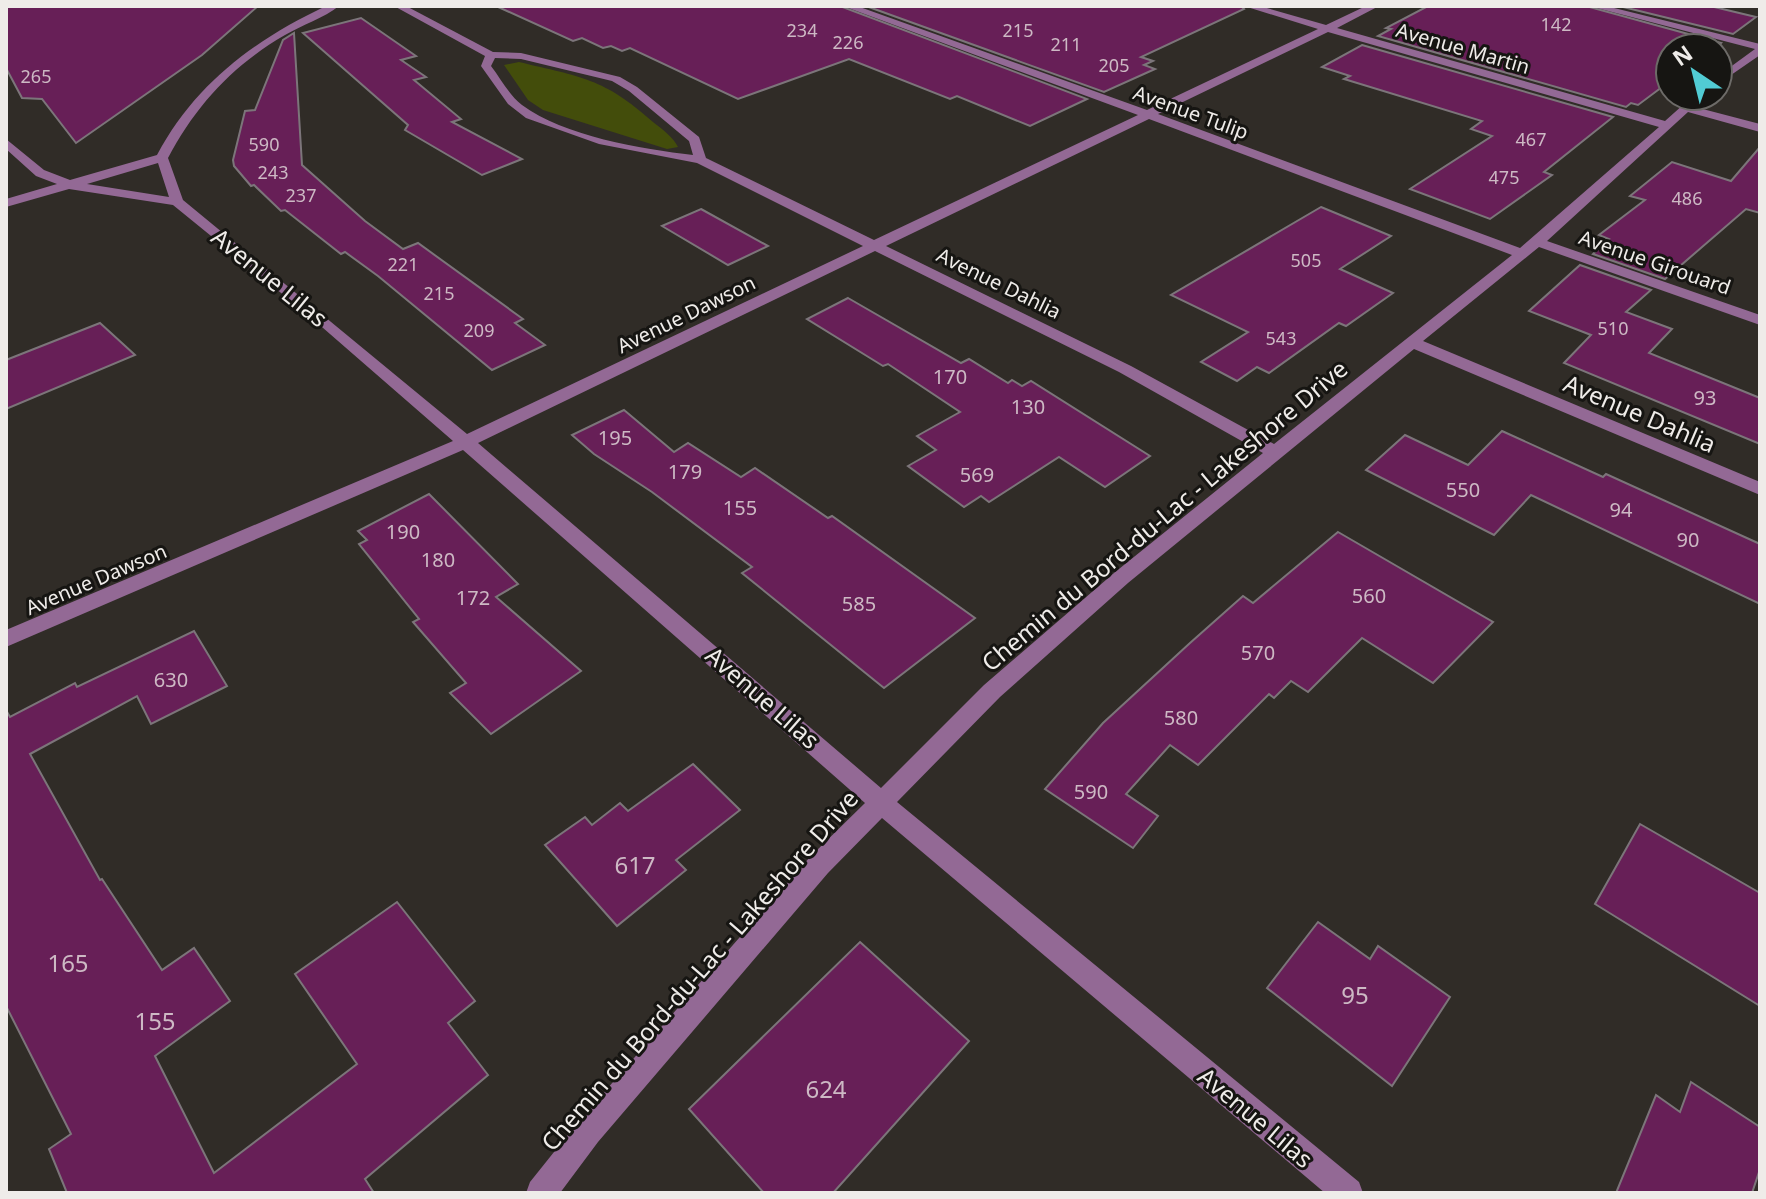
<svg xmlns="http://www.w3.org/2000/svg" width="1766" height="1199" font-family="'Noto Sans',sans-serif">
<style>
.green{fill:#434d0b}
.building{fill:#671f57;stroke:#7c757a;stroke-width:2}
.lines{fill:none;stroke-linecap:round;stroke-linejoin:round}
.minor{fill:#936995;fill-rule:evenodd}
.labels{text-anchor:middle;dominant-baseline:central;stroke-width:6;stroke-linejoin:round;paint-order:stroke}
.far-number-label{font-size:18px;fill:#cdb9c4}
.far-street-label{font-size:20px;fill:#efece9;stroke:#161512}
.number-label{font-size:20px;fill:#cdb9c4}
.street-label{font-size:24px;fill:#efece9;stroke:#161512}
.near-number-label{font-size:24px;fill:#cdb9c4}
</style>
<rect width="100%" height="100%" fill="#302c27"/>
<!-- green -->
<path class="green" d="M 519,62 C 581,77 604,78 653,122 C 662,129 674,138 678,147 L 667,149 L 543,110 L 528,100 L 504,65 Z"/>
<!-- building -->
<g class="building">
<polygon points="6,6 258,6 202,55 76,143 42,99 22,98 6,68"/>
<polygon points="496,6 840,6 1087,99 1030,126 957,96 950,99 849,59 738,99 630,48 622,51 611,46 603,48 582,38 573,41"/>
<polygon points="866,6 1241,6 1244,9 1141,57 1153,61 1144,65 1155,69 1104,92"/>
<polygon points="1428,6 1586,6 1721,43 1715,48 1670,48 1670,81 1638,105 1631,103 1626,107 1378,36 1391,29 1386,28"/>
<polygon points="1619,6 1710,6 1756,17 1733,34"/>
<polygon points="361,18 416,56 401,60 426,77 414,80 461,119 452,122 522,159 482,175 405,130 408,125 303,33"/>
<polygon points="294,33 302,165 365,221 403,249 418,243 523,319 515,323 545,345 492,370 378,276 345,252 341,254 285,210 281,211 254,185 251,186 234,166 233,160 245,111 255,110 283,40"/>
<polygon points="1362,45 1613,117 1544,172 1552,175 1490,219 1410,189 1492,136 1471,129 1482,121 1344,79 1350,76 1322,67"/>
<polygon points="1760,147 1760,213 1746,209 1665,279 1593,254 1609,239 1599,235 1645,200 1630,196 1672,162 1731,181"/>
<polygon points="1321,207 1391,236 1340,269 1393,293 1346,326 1339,323 1269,373 1257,367 1237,381 1201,362 1248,332 1171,295"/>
<polygon points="701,209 768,246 728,265 662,226"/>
<polygon points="1580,265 1651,290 1626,312 1672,329 1649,353 1760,398 1760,444 1564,363 1591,335 1529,311"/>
<polygon points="848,298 961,363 969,359 1008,383 1012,380 1022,386 1031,381 1150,456 1105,487 1059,457 989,502 981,496 964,507 908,466 936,450 917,436 960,412 888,364 883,366 807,319"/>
<polygon points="100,323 135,355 6,409 6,360"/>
<polygon points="624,410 674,452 688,443 741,477 755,468 828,518 832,516 975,618 884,688 742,573 752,567 652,492 594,454 572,435"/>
<polygon points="1502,431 1603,477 1606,474 1760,544 1760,604 1531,495 1494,535 1366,470 1405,435 1468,465"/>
<polygon points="429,494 518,584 496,597 581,671 491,734 450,693 466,683 413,622 419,619 359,544 367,540 358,531"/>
<polygon points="1338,532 1493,622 1433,683 1362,638 1308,692 1291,681 1274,698 1269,694 1198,765 1170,745 1126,794 1158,816 1133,848 1045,789 1103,723 1190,643 1243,596 1253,603"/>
<polygon points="194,631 227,686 151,724 137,696 30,754 100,880 102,879 162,970 194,948 230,1001 155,1056 214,1173 357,1064 295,974 397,902 475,1001 448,1023 488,1075 365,1179 374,1193 67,1193 49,1149 71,1134 6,1006 6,710 10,717 75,683 77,687"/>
<polygon points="693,764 740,810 676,860 686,870 617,926 545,845 585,817 592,825 620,803 628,811"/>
<polygon points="1640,824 1760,893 1760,1006 1595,904"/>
<polygon points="1318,922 1370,959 1378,946 1450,997 1392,1086 1267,988"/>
<polygon points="860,942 969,1041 833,1193 764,1193 689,1109"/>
<polygon points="1691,1082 1760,1127 1760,1169 1752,1193 1616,1193 1656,1095 1680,1112"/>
</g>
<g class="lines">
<!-- minor -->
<g class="minor">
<path d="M 326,6 L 339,6 C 324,18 302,25 285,35 C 233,65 196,105 168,158 L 183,200 L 467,434 L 863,246 L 697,163 L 599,144 L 526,118 L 508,104 L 481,66 L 485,56 L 394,6 L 406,6 L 493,52 L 521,53 L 620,77 L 637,87 L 699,137 L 706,158 L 874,240 L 1138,115 L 843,6 L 857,6 L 1147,110 L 1318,29 L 1244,6 L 1260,6 L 1326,25 L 1366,6 L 1379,6 L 1337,28 L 1665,121 L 1693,96 L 1706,96 L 1695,107 L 1760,124 L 1760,132 L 1688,112 L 1547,241 L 1760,315 L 1760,325 L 1539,247 L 1423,341 L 1760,482 L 1760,495 L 1414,349 L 1128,583 L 1000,697 L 897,802 L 1359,1182 L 1363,1193 L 1325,1193 L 882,818 L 828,873 L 598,1142 L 560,1193 L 526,1193 L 530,1182 L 578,1122 L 810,857 L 865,803 L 463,450 L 6,647 L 6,630 L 453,441 L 307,314 L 173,205 L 69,189 L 6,207 L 6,199 L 57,184 L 36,176 L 6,149 L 6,139 L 44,170 L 70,180 L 157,155 C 195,84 254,40 326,6 ZM 1328,32 L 1659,127 L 1520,248 L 1158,114 ZM 495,58 L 521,59 L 612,81 L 629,91 L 689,141 L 693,155 C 642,149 563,136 522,105 C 509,95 501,79 491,66 ZM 1149,119 L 1512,255 L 1274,444 L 1131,366 L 886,246 ZM 158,163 L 169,197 L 87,184 ZM 875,251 L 1119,372 L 1263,453 L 1114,573 L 984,685 L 881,788 L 478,443 Z"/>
<polygon points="1589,6 1606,6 1760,44 1760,55 1718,84 1718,76 1755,49"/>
</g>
</g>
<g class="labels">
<!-- far-number labels -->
<g class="far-number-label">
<text x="1556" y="24">142</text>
<text x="802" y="30">234</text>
<text x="1018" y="30">215</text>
<text x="848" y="42">226</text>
<text x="1066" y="44">211</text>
<text x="1114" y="65">205</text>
<text x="36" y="76">265</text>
<text x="1531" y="139">467</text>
<text x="264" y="144">590</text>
<text x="273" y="172">243</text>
<text x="1504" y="177">475</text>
<text x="301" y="195">237</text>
<text x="1687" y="198">486</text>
<text x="1306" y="260">505</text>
<text x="403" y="264">221</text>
<text x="439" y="293">215</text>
<text x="1613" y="328">510</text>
<text x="479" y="330">209</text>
<text x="1281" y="338">543</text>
</g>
<!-- far-street labels -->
<g class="far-street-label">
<text transform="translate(1463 48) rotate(16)">Avenue Martin</text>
<text transform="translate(1191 112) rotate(20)">Avenue Tulip</text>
<text transform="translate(1655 262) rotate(19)">Avenue Girouard</text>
<text transform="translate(999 283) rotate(26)">Avenue Dahlia</text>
<text transform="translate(686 314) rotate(-26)">Avenue Dawson</text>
<text transform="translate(96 579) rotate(-23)">Avenue Dawson</text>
</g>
<!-- number labels -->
<g class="number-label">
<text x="950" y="376">170</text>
<text x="1705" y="397">93</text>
<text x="1028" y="406">130</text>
<text x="615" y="437">195</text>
<text x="685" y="471">179</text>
<text x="977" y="474">569</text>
<text x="1463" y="489">550</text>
<text x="740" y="507">155</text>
<text x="1621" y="509">94</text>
<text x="403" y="531">190</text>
<text x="1688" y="539">90</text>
<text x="438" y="559">180</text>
<text x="1369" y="595">560</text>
<text x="473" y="597">172</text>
<text x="859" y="603">585</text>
<text x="1258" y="652">570</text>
<text x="171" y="679">630</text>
<text x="1181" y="717">580</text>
<text x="1091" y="791">590</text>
</g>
<!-- street labels -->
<g class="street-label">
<text transform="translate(270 277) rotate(39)">Avenue Lilas</text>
<text transform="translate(1640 413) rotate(23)">Avenue Dahlia</text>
<text transform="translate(1164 515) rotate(-40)">Chemin du Bord-du-Lac - Lakeshore Drive</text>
<text transform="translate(763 697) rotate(41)">Avenue Lilas</text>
<text transform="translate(699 970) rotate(-49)">Chemin du Bord-du-Lac - Lakeshore Drive</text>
<text transform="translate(1256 1117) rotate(40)">Avenue Lilas</text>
</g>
<!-- near-number labels -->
<g class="near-number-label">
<text x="635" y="864">617</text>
<text x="68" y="962">165</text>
<text x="1355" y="994">95</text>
<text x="155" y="1020">155</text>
<text x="826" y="1088">624</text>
</g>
</g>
<!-- border -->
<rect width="1766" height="1199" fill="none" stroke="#efece9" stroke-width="16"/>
<!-- north arrow -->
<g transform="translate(1694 72) rotate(325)"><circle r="38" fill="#161512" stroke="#6d6b68" stroke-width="2"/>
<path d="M0-6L14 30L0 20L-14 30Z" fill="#51ccd4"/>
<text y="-12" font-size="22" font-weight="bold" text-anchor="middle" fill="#efece9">N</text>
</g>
</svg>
